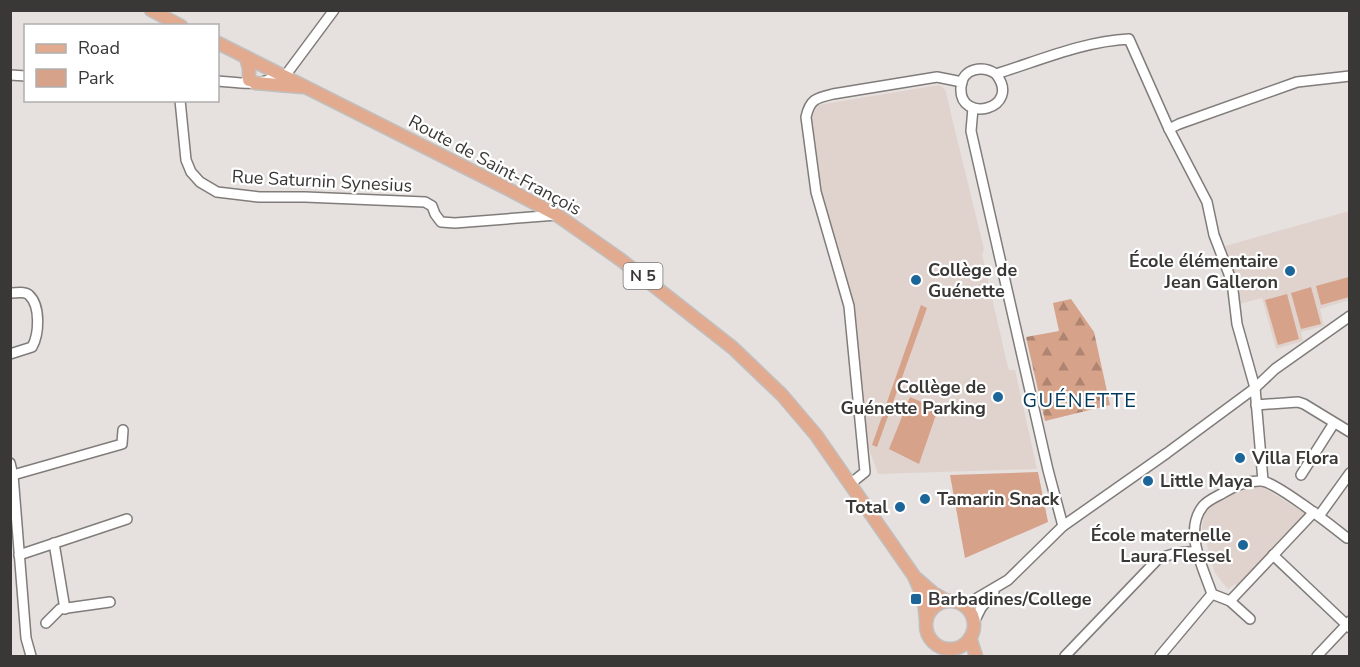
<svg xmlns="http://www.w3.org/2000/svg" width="1360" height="667" font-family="'Nunito Sans',sans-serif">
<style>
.built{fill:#e0d3cd}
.green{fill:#d6a289}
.forest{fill:url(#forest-firs)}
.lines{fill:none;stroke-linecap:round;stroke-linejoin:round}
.minor-casing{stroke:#807c79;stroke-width:12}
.major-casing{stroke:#c0bfbf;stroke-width:15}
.minor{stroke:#fff;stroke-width:9}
.major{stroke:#e2ab8f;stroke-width:12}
.poi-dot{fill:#1b6598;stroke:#fff;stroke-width:2}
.labels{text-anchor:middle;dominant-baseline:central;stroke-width:4.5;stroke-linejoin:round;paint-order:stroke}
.shield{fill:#fff;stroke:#757473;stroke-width:1.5}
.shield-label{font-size:16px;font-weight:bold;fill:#3a3837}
.street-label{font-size:18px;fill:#3a3837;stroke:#fff}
.poi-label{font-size:18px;font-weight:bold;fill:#3a3837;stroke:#fff;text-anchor:start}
.neighbourhood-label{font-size:20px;letter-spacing:1.5px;fill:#01375a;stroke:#fff}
</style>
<defs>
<pattern id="forest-firs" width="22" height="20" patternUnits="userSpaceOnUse" patternTransform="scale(1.5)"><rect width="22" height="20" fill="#d6a289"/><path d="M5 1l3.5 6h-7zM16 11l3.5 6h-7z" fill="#af8571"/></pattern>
</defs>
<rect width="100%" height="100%" fill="#e6e1df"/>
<!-- built -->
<g class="built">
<polygon points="939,85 945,89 984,249 982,254 1007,363 1009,370 1015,370 1037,469 878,474 867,443 851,306 824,207 812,116 818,105"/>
<polygon points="1349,211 1349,300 1320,309 1324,326 1301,332 1303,341 1276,349 1262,298 1239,304 1225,246"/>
<polygon points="1257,486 1265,488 1307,515 1239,587 1235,584 1228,589 1215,573 1202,528 1204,514 1216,501 1241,488"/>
</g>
<!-- green -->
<g class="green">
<polygon points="1349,277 1349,297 1321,305 1316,286"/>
<polygon points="1311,287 1321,324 1301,329 1291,293"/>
<polygon points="1287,294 1299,339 1278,345 1265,300"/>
<polygon points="921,305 927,308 877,447 872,445"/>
<polygon points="910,397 938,409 919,464 889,449"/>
<polygon points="1038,472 1048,522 965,558 950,475"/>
</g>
<!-- forest -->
<polygon class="forest" points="1071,299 1094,332 1110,405 1045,421 1026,337 1059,331 1053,303"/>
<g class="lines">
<!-- minor casing -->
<g class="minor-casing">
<g id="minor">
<path d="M 996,74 C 1023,109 958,125 961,87 C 962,68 983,65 996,74 C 1038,61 1084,41 1129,39 L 1169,129 L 1207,202 L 1214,235 L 1232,282 L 1237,324 L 1255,388 L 1263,481"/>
<polyline points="10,75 26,76"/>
<polyline points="285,76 334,10"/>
<path d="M 218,81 C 237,82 264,89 278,73"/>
<polyline points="180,100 186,160 191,172 200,182 217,192 259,197 305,197 425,202 432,206 435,214 441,222 455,223 557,215"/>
<polyline points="973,108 971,131 1048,470 1063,526"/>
<polyline points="1169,129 1179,124 1297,82 1350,76"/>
<path d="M 10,293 C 17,293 25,291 29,295 C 41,306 39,335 32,347 L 10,354"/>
<polyline points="1256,405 1298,402 1304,404 1350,432"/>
<polyline points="10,463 13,475 26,638 31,656"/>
<polyline points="13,475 122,444 123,430"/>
<polyline points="1301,475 1334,423"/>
<path d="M 850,484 L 865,472 L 849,306 L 816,192 L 806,117 C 810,99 816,98 833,94 L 937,77 L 962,82"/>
<polyline points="1319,516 1350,473"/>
<polyline points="54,543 65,609"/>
<polyline points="19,555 127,519"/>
<polyline points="1273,555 1350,628"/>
<path d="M 1212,594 C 1203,567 1183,531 1203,506 C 1208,500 1216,497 1223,493 C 1234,486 1247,480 1262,481 C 1277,483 1332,526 1347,538"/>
<polyline points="1212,594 1230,601 1250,619"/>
<polyline points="1230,601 1314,512"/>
<polyline points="962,604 974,600 1008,580 1063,526 1167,453 1255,388 1275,369 1350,316"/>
<polyline points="974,622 981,608 994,592"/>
<polyline points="46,623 60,609 110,602"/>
<path d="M 1065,656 L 1157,560 C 1171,553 1182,551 1197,552"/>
<polyline points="1160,656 1212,594"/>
<polyline points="1317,656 1350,621"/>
</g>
</g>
<!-- major casing -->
<g class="major-casing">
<g id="major">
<polyline points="151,10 181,26"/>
<polyline points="218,43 510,190 557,215 621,260 733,348 782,395 816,435 914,576 924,599 926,620"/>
<polyline points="246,57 249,69 249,80"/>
<polyline points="255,83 302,87"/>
<polyline points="917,579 933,593 947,601"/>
<circle cx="950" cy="625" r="24"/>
<polyline points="970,638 976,656"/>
</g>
</g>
<!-- minor -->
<use href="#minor" class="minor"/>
<!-- major -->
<use href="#major" class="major"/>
</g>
<!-- markers -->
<g class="poi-dot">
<circle cx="1290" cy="271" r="6"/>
<circle cx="916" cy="280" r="6"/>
<circle cx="998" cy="397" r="6"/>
<circle cx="1240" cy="458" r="6"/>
<circle cx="1148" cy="481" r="6"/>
<circle cx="925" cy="499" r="6"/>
<circle cx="900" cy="507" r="6"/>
<circle cx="1243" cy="545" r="6"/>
<rect x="910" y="593" width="12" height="12" rx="3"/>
</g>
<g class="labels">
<!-- shield labels -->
<rect class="shield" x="623.5" y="263" width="39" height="26" rx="4.5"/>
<g class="shield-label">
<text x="643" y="276">N 5</text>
</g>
<!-- street labels -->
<g class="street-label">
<text transform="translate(495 165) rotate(28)">Route de Saint-François</text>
<text transform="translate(322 181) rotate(3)">Rue Saturnin Synesius</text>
</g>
<!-- poi labels -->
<g class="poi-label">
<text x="1278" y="261" text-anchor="end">École élémentaire<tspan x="1278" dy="21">Jean Galleron</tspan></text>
<text x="928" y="270">Collège de<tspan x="928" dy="21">Guénette</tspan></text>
<text x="986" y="387" text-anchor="end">Collège de<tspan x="986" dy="21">Guénette Parking</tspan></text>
<text x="1252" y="458">Villa Flora</text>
<text x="1160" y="481">Little Maya</text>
<text x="937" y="499">Tamarin Snack</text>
<text x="888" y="507" text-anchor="end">Total</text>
<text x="1231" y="535" text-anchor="end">École maternelle<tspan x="1231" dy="21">Laura Flessel</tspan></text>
<text x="928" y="599">Barbadines/College</text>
</g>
<!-- neighbourhood labels -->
<g class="neighbourhood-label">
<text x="1080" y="400">GUÉNETTE</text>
</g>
</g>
<!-- border -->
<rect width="1360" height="667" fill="none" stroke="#3a3837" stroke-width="24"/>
<!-- legend -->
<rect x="24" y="24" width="195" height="78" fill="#ffffff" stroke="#b0afaf" stroke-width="1.5"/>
<rect x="36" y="44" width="30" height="9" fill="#e2ab8f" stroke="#b0afaf" stroke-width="1.5"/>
<text x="78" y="54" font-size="18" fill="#3a3837">Road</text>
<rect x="36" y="69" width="30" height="18" fill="#d6a289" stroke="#b0afaf" stroke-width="1.5"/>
<text x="78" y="84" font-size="18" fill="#3a3837">Park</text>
</svg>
